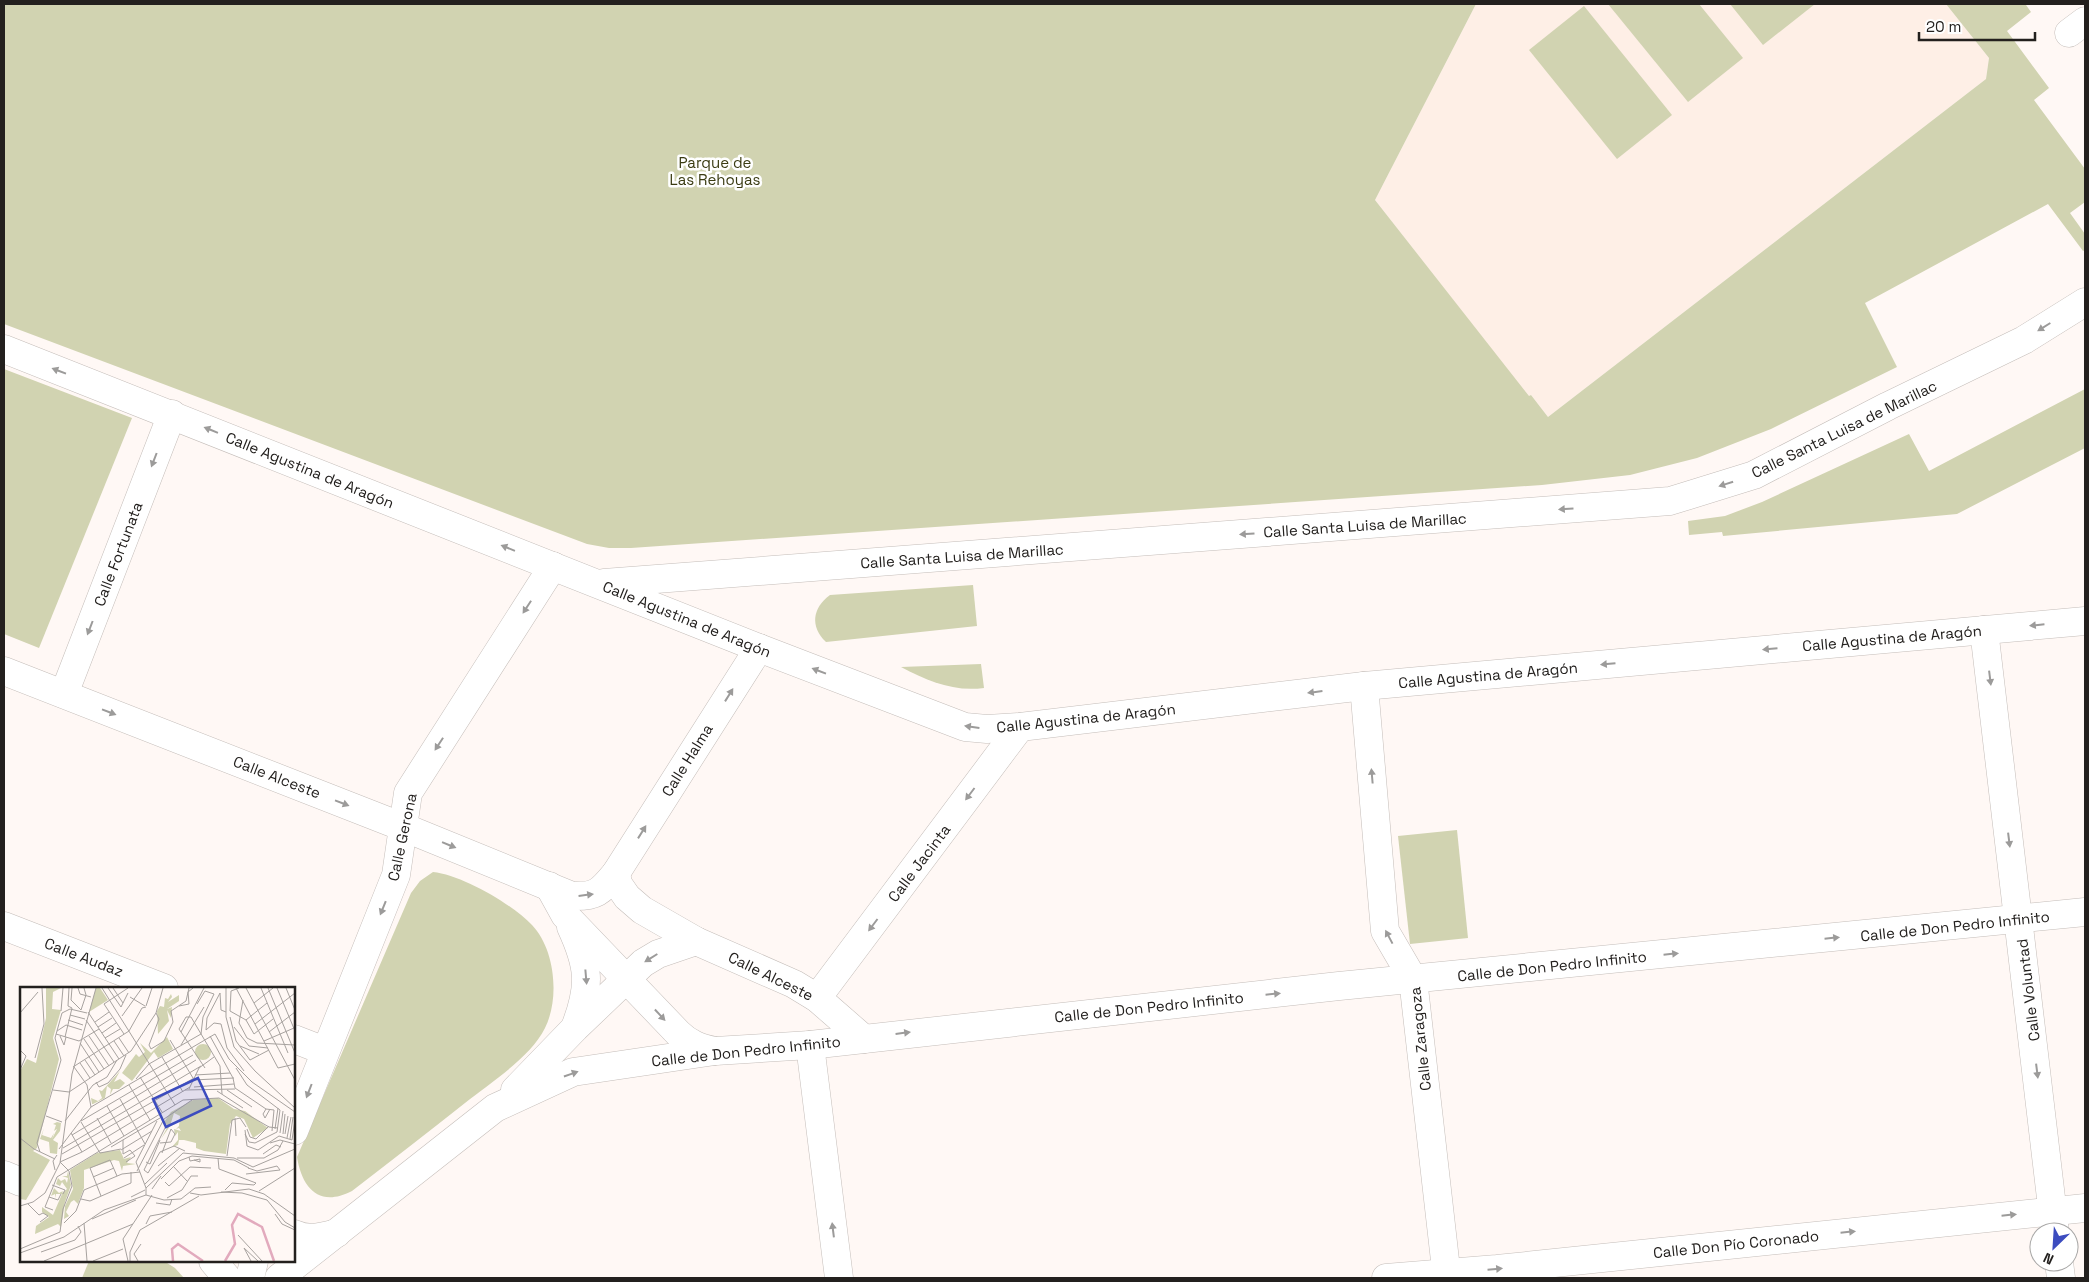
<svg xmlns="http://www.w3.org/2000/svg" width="2089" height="1282" font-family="'Space Grotesk',sans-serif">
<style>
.built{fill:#feefe6}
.green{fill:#d1d3b1}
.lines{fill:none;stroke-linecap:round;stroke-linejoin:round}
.minor-casing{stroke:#c4bdb9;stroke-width:29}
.minor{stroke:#fff;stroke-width:28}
.oneway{fill:#9c9b9a}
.labels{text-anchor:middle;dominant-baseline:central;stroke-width:5;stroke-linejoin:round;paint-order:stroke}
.park-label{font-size:15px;fill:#3b3c13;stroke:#fff}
.street-label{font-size:15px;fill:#23201e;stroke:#fff}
.inset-river{fill:none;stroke:#e2aabd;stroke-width:2.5}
.inset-road{fill:none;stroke:#a7a29f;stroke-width:1}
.view{fill:#3c4cbf;fill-opacity:0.15;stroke:#3c4cbf;stroke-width:2.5}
.inset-edge{fill:none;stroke:#23201e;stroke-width:2.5}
</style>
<rect width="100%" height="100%" fill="#fff8f5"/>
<!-- built -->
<polygon class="built" points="1476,4 1946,4 1989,58 1986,79 1548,417 1531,395 1529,397 1375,200"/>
<!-- green -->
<g class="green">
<polygon points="4,4 1476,4 1375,200 1529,396 1531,395 1548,417 1986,79 1989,58 1946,4 2027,4 2026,5 2031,12 2007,31 2049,88 2034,100 2085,169 2085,202 2070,213 2085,234 2085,250 2083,251 2048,204 1865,303 1897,367 1771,429 1697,458 1630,475 1542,485 631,548 609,548 587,544 4,324"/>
<polygon points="1608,4 1699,4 1743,58 1688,102"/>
<polygon points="1730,4 1815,4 1763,45"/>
<polygon points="1584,6 1672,115 1617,159 1529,50"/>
<polygon points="4,369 132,418 39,648 4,634"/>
<polygon points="2085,389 2085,448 1957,514 1723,536 1722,532 1689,535 1688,521 1725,516 1762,502 1909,434 1929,471"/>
<path d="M 973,585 L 977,626 L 826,642 C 810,627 812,608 830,595 Z"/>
<path d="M 981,664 L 984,688 C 953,692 928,681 901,667 Z"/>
<polygon points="1457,830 1468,938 1410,944 1398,836"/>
<path d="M 433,872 C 462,875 512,904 532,925 C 555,949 560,998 545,1028 C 530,1058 491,1082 465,1103 C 428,1132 390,1162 352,1191 C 319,1208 302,1188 297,1157 L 411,893 L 420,881 Z"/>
<polygon points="89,1261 164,1261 175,1268 184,1278 82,1278"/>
</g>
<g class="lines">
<!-- minor casing -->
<g class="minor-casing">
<g id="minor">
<polyline points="2069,33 2085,21"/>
<polyline points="4,349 759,648 965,727 987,729 1020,727 1364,686 2085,621"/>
<polyline points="604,583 1670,501 1754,475 1888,406 2024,340 2085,302"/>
<polyline points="1984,630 2055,1232"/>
<path d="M 4,671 L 403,827 L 572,896 C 597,897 601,891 616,873 L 759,648"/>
<polyline points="1364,686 1385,931 1413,979 1447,1278"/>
<polyline points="64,694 172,414"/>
<polyline points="616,873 618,884 627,897 642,910 696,941 794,984 817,998 864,1039"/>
<path d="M 549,886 L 565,915 L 678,1033 C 689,1044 700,1048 715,1051"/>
<polyline points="4,926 164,988"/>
<path d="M 571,927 C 589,966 591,985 576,1025"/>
<polyline points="817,998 1020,727"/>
<polyline points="294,1039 325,1051"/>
<polyline points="810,1045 839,1278"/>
<polyline points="515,1090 575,1028 643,963 658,954 696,941"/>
<polyline points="294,1131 396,875 408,793 553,566"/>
<polyline points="4,1175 21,1182"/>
<path d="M 294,1234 C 309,1241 322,1237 337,1233"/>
<polyline points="213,1261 227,1278"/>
<polyline points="2059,1262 2061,1278"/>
<polyline points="250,1278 254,1261"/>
<polyline points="279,1278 495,1108 573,1072 715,1051 810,1045 1339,986 2085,912"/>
<polyline points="1386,1278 1497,1269 2085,1208"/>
</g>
</g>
<!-- minor -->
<use href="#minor" class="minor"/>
</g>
<!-- one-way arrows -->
<defs><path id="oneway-solid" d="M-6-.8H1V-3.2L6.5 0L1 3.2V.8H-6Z" transform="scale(1.25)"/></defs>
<g class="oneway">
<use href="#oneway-solid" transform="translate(2044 327) rotate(148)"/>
<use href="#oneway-solid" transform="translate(59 371) rotate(-159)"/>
<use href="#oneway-solid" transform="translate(211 430) rotate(-158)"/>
<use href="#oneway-solid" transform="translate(154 460) rotate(111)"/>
<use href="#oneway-solid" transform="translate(1726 484) rotate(162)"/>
<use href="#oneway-solid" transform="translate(1566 509) rotate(176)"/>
<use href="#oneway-solid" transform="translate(1247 534) rotate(176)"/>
<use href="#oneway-solid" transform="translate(508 548) rotate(-158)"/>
<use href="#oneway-solid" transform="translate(527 607) rotate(123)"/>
<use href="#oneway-solid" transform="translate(2037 625) rotate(174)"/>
<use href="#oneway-solid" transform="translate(90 628) rotate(111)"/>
<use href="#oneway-solid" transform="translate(1770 649) rotate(175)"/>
<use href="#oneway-solid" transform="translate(1608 664) rotate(175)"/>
<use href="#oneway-solid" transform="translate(819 671) rotate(-159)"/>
<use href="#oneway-solid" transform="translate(1990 678) rotate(83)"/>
<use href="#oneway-solid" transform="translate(1315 692) rotate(173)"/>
<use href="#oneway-solid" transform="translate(729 695) rotate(-58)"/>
<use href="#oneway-solid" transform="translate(109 712) rotate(21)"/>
<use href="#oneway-solid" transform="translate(972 727) rotate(-172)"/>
<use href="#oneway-solid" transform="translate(439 744) rotate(123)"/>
<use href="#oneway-solid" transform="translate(1372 776) rotate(-95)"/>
<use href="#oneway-solid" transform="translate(970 794) rotate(127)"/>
<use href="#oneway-solid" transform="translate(342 803) rotate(21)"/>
<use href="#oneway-solid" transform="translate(642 832) rotate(-58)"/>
<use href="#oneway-solid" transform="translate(2009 840) rotate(83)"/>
<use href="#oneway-solid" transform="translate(449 845) rotate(22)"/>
<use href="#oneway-solid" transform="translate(586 895) rotate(-7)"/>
<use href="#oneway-solid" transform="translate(383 908) rotate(112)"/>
<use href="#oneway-solid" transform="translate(873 925) rotate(127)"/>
<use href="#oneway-solid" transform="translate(1389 937) rotate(-118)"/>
<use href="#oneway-solid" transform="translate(1832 938) rotate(-6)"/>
<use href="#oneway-solid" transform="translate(1671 954) rotate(-6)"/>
<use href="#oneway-solid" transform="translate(651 958) rotate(148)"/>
<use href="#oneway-solid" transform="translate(586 977) rotate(85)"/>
<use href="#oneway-solid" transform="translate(1273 994) rotate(-6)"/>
<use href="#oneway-solid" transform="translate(660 1015) rotate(47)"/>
<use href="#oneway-solid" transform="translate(903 1033) rotate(-7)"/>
<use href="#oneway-solid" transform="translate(2037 1071) rotate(83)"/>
<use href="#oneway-solid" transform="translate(571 1074) rotate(-19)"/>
<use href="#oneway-solid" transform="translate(309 1091) rotate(111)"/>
<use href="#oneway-solid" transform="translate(2009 1215) rotate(-6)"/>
<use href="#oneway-solid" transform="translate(833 1230) rotate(-97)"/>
<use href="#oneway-solid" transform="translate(1848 1232) rotate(-6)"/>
<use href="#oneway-solid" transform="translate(1495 1269) rotate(-5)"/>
</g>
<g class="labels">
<!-- park labels -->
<g class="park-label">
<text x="715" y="162">Parque de<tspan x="715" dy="17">Las Rehoyas</tspan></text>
</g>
<!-- street labels -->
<g class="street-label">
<text transform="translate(1844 429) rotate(-26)">Calle Santa Luisa de Marillac</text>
<text transform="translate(310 470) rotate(22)">Calle Agustina de Aragón</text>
<text transform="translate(1365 525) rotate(-4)">Calle Santa Luisa de Marillac</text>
<text transform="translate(118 554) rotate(-69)">Calle Fortunata</text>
<text transform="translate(962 556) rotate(-4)">Calle Santa Luisa de Marillac</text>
<text transform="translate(687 619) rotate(22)">Calle Agustina de Aragón</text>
<text transform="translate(1892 638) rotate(-5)">Calle Agustina de Aragón</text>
<text transform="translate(1488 675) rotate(-5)">Calle Agustina de Aragón</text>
<text transform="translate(1086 718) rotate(-6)">Calle Agustina de Aragón</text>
<text transform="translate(687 760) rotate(-58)">Calle Halma</text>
<text transform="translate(277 777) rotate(21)">Calle Alceste</text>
<text transform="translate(402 837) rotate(-78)">Calle Gerona</text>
<text transform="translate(919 863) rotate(-53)">Calle Jacinta</text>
<text transform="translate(1955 926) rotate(-6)">Calle de Don Pedro Infinito</text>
<text transform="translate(84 957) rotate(21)">Calle Audaz</text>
<text transform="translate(1552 966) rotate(-6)">Calle de Don Pedro Infinito</text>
<text transform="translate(771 976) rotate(26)">Calle Alceste</text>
<text transform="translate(2028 990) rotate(-97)">Calle Voluntad</text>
<text transform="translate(1149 1007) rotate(-6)">Calle de Don Pedro Infinito</text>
<text transform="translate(1420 1039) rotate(-96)">Calle Zaragoza</text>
<text transform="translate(746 1051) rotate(-6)">Calle de Don Pedro Infinito</text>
<text transform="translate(1736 1244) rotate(-6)">Calle Don Pío Coronado</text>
</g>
</g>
<!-- overview -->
<g transform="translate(20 987)">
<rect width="275" height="275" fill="#fff8f5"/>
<path d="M 26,1 L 41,1 L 33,5 L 32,22 L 41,23 L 33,51 L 39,72 L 17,161 L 13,164 L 30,173 L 6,213 L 0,212 L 0,84 L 7,72 L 16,76 L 26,31 ZM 76,1 L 80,1 L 88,13 L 69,25 ZM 151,7 L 152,10 L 148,15 L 159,8 L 159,14 L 147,22 L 152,20 L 151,31 L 147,23 L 149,34 L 138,47 L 137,24 L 140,19 L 144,20 L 145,11 L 148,12 ZM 147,50 L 153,62 L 138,71 L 134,65 L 112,94 L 102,86 L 116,67 L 119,70 L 125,65 L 120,56 L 131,66 ZM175 65a8 8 0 1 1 16 0a8 8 0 1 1-16 0ZM 100,84 L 94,95 L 100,92 L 105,96 L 99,102 L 93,102 L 90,108 L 91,102 L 87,99 L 85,111 L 73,117 L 72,117 L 71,111 L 78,114 L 82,111 L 79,103 L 82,104 ZM 198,111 L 214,122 L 225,124 L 248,141 L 233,151 L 224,132 L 216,129 L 210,137 L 206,167 L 184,164 L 176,161 L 176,156 L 164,153 L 159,153 L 158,158 L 152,160 L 158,153 L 158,145 L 155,149 L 154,142 L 161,144 L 159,141 L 156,142 L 159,139 L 160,129 L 154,126 L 150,139 L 141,152 L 148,139 L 144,135 L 151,125 L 173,113 ZM 37,135 L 41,136 L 40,144 L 33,153 L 38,156 L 37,167 L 30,166 L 29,155 L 20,152 L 24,141 L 22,148 L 31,151 L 34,146 L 32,152 L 37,142 L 34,144 L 36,138 L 33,137 ZM 100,163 L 104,172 L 111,170 L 107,176 L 116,177 L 103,179 L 102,184 L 99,174 L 94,173 L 64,183 L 64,201 L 58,217 L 54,213 L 51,215 L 46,225 L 49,229 L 44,232 L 45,219 L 53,202 L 50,183 L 77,166 ZM 48,184 L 51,198 L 45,215 L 41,240 L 38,237 L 15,247 L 16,239 L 29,230 L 22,225 L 22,220 L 33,228 L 42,207 L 36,207 L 36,211 L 35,207 L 31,209 L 34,201 L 39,206 L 43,204 L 42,206 L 47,202 L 42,195 L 40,199 L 36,197 L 38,191 L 41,194 L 45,192 L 47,196 L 48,191 L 42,189 L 47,189 Z" fill="#d1d3b1"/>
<path class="inset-river" d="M 153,274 L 152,262 L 158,257 L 183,274M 205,274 L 215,257 L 212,238 L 218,227 L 242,240 L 254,274"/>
<path class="inset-road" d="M 52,1 L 51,13 L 61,23M 58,1 L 60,7 L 71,10M 82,1 L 155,118M 88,1 L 101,20M 93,1 L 103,16M 206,1 L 206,30 L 214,60 L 235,84 L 275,121M 216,1 L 258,81 L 275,77M 219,1 L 211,4 L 210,24 L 226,33M 226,1 L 275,93M 241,1 L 268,66M 248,1 L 275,66M 257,1 L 275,44M 266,1 L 275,23M 110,10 L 125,19M 223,13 L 219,36 L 227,51 L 237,56 L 275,58M 234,16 L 253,1M 126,19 L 132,1M 159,19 L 169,17 L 168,5 L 173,1M 101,20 L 108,6M 61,23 L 66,8 L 64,1M 41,24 L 43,1M 68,25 L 99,72M 206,25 L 201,23 L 200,6 L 187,31 L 186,43 L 194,36 L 201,37 L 207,61 L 224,84M 0,26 L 18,5M 136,26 L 139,32 L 129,58 L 131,62 L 144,54 L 153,35 L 151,24 L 166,14 L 169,1M 50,28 L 65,32M 102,29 L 122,1M 171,30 L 200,79 L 202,107M 171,30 L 166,30 L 159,42 L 185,81M 210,30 L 216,54 L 230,73 L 249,63M 48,33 L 63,38M 66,33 L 94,75M 226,33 L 247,16M 226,33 L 234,47M 75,35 L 89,25M 235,37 L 275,6M 78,40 L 92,31M 214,40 L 229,59 L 248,61M 37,44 L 46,38 L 62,43M 161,45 L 184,1M 249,45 L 275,25M 82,46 L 96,36M 36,47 L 59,54 L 79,42M 104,47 L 84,17 L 108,1M 234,47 L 253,32M 40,49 L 44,58 L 46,50M 69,49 L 89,79M 190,49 L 213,91 L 215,101 L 246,122 L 254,123 L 252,144M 45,50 L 52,21 L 48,19 L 49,1M 85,51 L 100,42M 99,51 L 109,66M 64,52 L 84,82M 150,53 L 173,91M 94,54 L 104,69M 244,54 L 274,41M 60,56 L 79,85M 161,58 L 184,20M 220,59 L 239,67M 0,63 L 6,69 L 0,83M 142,70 L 163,105M 15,71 L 24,37 L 22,1M 65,73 L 75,88M 60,76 L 70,91M 53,80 L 109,44 L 122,21 L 126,20M 54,80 L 67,98 L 71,120M 216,81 L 227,98 L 260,123 L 257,145 L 235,156 L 229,155 L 225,147M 175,88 L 210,86M 120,90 L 142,125M 116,92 L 129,77 L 181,47 L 183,30 L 194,7 L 185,4 L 177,17M 173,93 L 214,91M 76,95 L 79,100 L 88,96 L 100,82 L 106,68M 109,98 L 130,133M 174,100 L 214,97M 169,102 L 179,81 L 194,70M 33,103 L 49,105 L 111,64 L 136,26 L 143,1M 165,103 L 215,102M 207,103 L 232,120M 197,104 L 223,121M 100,112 L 125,157M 87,119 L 104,149M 246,122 L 243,127 L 245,131 L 250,122M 26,129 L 42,135M 77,131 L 91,156M 215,131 L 216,149M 45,134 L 73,98 L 87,90 L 97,73M 61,134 L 173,68M 61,135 L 80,166 L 101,162M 146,139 L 124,183 L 128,186 L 140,165 L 154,159 L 165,164M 227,142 L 230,150 L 236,152 L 249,139M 255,142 L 258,121M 225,143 L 227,159 L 238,163 L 259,149 L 272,153 L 275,133M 51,146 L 62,165M 260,146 L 263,124M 263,147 L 265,127M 265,147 L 268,129M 52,148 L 176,73M 0,151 L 14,162 L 35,172M 267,151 L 271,130M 270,152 L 273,130M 103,153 L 103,167 L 110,163 L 115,169 L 106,175M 140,156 L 151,155 L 155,147 L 151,142M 250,156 L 260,153 L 275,157M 91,160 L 140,131M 43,161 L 181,79M 39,162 L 71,120 L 195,47 L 209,72 L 232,95 L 275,125M 101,163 L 132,144M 20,165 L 17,156 L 41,73 L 35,51 L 42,26 L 50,22 L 67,26M 142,166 L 151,142M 42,167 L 174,91M 243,167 L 256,158 L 261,160M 207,169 L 212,133 L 220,131 L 226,140M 169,170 L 170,174 L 180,172 L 180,175 L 174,173M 104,171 L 124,158M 198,171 L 199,182 L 236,196 L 234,198 L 212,196 L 205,203M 217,171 L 244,171 L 258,163 L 263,154M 40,175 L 62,165 L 170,100M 40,175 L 49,184 L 52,199 L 43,222 L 40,245M 126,175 L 130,177 L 140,153M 138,179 L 160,161M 153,179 L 167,194M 35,183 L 33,174 L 37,168M 117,184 L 144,132 L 172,113M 226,187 L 260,183 L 257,179 L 237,184 L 228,181M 73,190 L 94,181M 141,192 L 159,174 L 172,169 L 214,173 L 229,181M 145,195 L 149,199 L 170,180 L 191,181M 125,197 L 147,176M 32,198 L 45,203 L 43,207M 126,201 L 116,175 L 137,134M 132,202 L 141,189M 239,204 L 275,181M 201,205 L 222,206 L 247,213 L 265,235 L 275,241M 170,206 L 181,208 L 229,202 L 244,207 L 275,229M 126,208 L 126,201 L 163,166 L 214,171 L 233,180 L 275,162M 126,208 L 144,213 L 161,212 L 175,201 L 191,200M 81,209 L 70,181 L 90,173 L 97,189M 29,210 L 38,213 L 41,207M 111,210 L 125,203M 147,211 L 162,203 L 171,189 L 178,189M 61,212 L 70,214 L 111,196 L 111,185M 136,216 L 150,218 L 152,212M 8,217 L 19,228 L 23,226 L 28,229 L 20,235M 0,219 L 13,215 L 25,206 L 40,176 L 52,87 L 76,1M 33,223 L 25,220 L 37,190 L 163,113 L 199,111 L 249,140 L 258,141M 255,227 L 262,237 L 275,243M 72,232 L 116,213M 44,236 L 56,224 L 64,203 L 102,187 L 120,185M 64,236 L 67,274M 126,237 L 130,229 L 152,225M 218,248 L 242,274M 0,262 L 40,245M 21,265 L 55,253 L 61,245 L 58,239M 0,266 L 44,250 L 84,223 L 126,208M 24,274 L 113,237M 73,274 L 103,262M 108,274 L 103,252 L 132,208M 110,274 L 110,265 L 120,243 L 179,209M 118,274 L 114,267 L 121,257M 231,274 L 224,261 L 238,274"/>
<path class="view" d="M 178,91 L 191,119 L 146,140 L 133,112 Z"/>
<rect width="275" height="275" class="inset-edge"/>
</g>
<!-- border -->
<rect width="2089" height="1282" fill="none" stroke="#23201e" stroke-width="10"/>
<!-- north arrow -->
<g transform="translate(2054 1247) rotate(205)"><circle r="24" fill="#ffffff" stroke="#a7a6a5"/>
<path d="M0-4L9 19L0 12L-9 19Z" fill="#3c4cbf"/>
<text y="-8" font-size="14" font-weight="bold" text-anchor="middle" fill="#23201e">N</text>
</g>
<!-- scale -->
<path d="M1919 32v8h116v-8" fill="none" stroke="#23201e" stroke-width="2.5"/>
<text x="1926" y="32" font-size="15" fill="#23201e" stroke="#ffffff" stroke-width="4" paint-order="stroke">20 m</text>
</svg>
